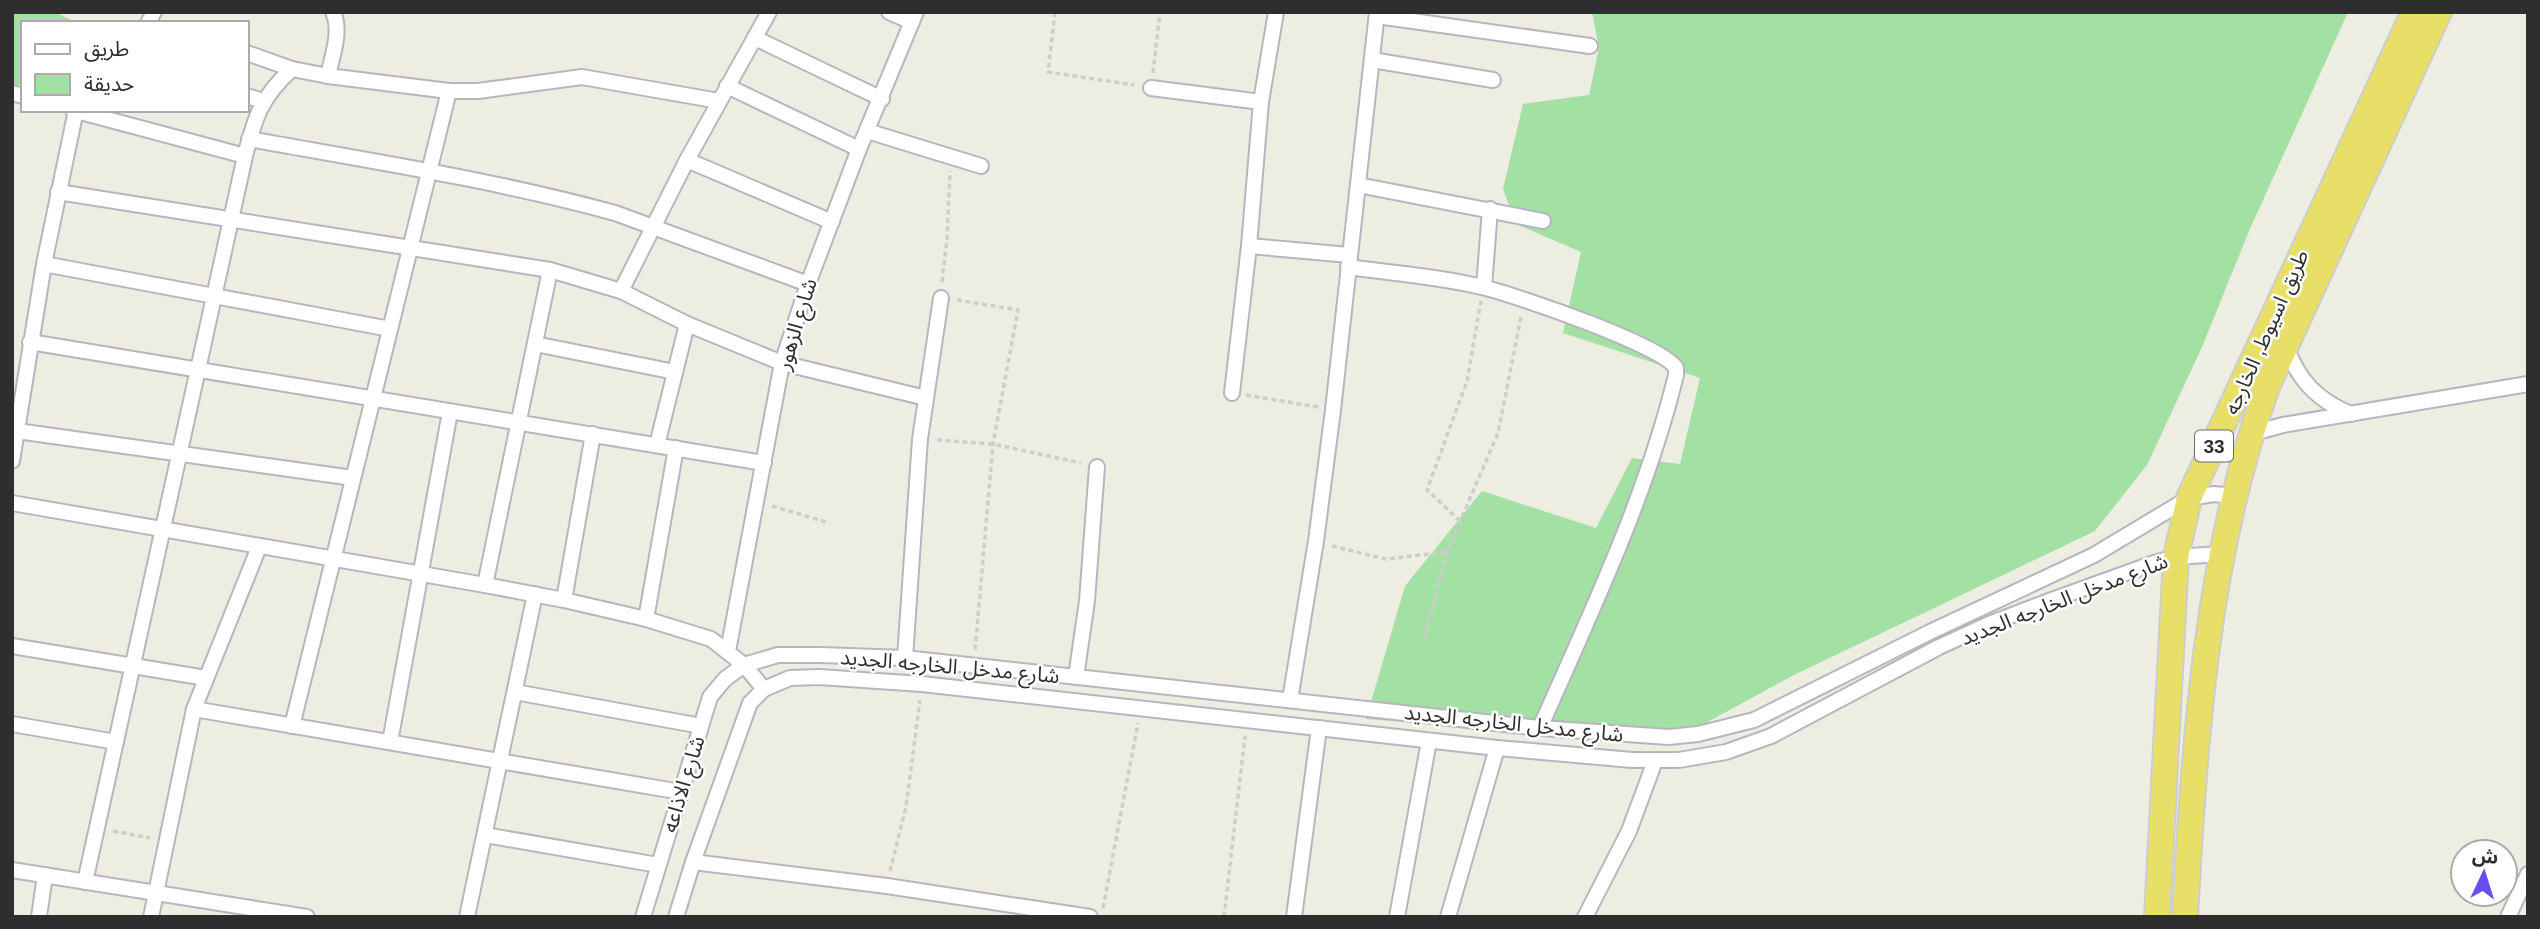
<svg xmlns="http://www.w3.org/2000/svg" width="2540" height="929" font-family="Helvetica,'Noto Sans Arabic',sans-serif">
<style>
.green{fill:#a2e0a3}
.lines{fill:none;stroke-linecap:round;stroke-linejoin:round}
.minor-casing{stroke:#b7b5c0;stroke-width:18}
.trunk-casing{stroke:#cdcdcd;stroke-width:28}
.path{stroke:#cdcdcd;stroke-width:3.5;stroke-dasharray:5 3.5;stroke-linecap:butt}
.minor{stroke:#fff;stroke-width:14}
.trunk{stroke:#e8df69;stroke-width:24}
.labels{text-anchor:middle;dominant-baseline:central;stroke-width:5;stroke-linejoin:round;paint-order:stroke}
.shield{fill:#fff;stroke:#6d6d6d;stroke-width:2}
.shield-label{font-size:19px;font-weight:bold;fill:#2e2e2e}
.street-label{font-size:21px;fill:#2e2e2e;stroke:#fff}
</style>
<rect width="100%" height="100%" fill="#eeede2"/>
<!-- green -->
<g class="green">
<polygon points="12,12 55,12 77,23 23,23 23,82 12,90"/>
<polygon points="1592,12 2348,12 2249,231 2202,347 2147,465 2095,531 1794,675 1704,724 1640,741 1366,719 1405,586 1482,491 1596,528 1632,458 1680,464 1700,378 1563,333 1581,252 1516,224 1503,189 1523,104 1589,95 1599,48"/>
</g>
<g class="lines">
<!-- minor casing -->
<g class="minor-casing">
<g id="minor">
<polyline points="889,12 912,22"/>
<polyline points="1377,16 1590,46"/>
<polyline points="148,23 154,12"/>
<polyline points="755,38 882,99"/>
<polyline points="247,53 292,69 328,76 449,91 478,91 582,77 719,101"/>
<polyline points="1372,60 1493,80"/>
<path d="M 328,76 C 332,56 342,31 333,12"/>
<polyline points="727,86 859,149"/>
<polyline points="1151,88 1261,102"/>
<polyline points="12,93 23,96"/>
<polyline points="247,96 263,101"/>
<polyline points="73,110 245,156"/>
<polyline points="867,131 981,166"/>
<path d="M 249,139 C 371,161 495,180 615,213 L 808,284"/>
<polyline points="687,160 832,222"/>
<polyline points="1358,185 1543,221"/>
<polyline points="58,192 550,270 621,291 687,324 782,363 926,398"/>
<polyline points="1249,246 1349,255"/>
<polyline points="44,264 390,329"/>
<path d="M 1348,267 C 1391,273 1444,277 1486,288 C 1517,296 1662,345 1676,368 L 1676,375 C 1646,498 1591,612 1540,728"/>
<polyline points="1484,287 1490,209"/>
<polyline points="621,291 687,160 769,12"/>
<polyline points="30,342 764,463"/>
<polyline points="535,344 675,372"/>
<path d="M 2286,346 C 2298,380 2318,401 2351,414"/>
<polyline points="1232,393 1249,246 1261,102 1276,12"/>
<polyline points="17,431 353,478"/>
<polyline points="2250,434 2283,425 2528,384"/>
<polyline points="657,445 687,324"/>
<polyline points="12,461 44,264 76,110"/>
<polyline points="12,503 485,585 564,600 646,619 711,639 744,665 764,689"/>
<polyline points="485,585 550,270"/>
<polyline points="564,600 593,434"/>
<polyline points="646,619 676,448"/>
<polyline points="12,646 206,678"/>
<polyline points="728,651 782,363 808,284 859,149 916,12"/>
<polyline points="905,658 920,439 941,298"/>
<polyline points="1076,677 1087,601 1097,467"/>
<polyline points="515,692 701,726"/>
<polyline points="1290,700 1316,541 1333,410 1377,12"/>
<polyline points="194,709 681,792"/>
<polyline points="12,724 116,742"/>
<polyline points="292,726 449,91"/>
<polyline points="390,742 450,412"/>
<polyline points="485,835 658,865"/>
<polyline points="693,862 887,886 1090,917"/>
<polyline points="12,870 307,917"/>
<path d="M 85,882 L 245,156 C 255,117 261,97 292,69"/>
<polyline points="39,917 45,875"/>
<polyline points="151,917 194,709 259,547"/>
<polyline points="467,917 535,594"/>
<polyline points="643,917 710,697 725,679 744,665 778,655 821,655 905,658 1540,728 1669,737 1698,734 1754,720 1930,632 2094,555 2189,498 2214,494 2233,496"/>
<polyline points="676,917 693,862 750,703 764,689 790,678 819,677 922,684 1497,748 1632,760 1679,760 1726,752 1771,736 1939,647 1989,624 2049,601 2154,563 2176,557 2220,554"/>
<polyline points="1294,917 1319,728"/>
<polyline points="1397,917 1429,741"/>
<polyline points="1448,917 1497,748"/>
<polyline points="1585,917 1629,831 1655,761"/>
<polyline points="2508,917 2528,874"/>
</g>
</g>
<!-- trunk casing -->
<g class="trunk-casing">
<g id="trunk">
<polyline points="2157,917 2176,557 2189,498 2414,12"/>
<path d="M 2185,917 C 2195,737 2206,557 2267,387 L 2439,12"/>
</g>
</g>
<!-- path -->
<g class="path">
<polyline points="1055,12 1048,72 1134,85"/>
<polyline points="1153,73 1160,12"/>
<polyline points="942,282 947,239 950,171"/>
<polyline points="957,300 1018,310 993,444 975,651"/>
<polyline points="1246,395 1318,407"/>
<polyline points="937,440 993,444 1081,463"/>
<polyline points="772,506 826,522"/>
<polyline points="1460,521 1427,490 1467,381 1481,301"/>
<polyline points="1332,546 1385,559 1447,552"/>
<polyline points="1424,638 1447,552 1498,433 1521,317"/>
<polyline points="113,831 150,838"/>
<polyline points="890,871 906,807 920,700"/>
<polyline points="1103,908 1138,723"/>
<polyline points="1224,917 1245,736"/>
</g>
<!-- minor -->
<use href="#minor" class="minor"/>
<!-- trunk -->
<use href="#trunk" class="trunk"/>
</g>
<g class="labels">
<!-- shield labels -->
<rect class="shield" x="2195" y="430.5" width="38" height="31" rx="5"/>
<g class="shield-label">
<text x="2214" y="446">33</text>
</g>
<!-- street labels -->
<g class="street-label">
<text transform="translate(796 324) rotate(-73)">شارع الزهور</text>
<text transform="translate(2266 332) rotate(-66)">طريق اسيوط, الخارجه</text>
<text transform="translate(2064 599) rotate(-21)">شارع مدخل الخارجه الجديد</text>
<text transform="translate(950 666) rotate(5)">شارع مدخل الخارجه الجديد</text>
<text transform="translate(1514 723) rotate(6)">شارع مدخل الخارجه الجديد</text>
<text transform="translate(683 784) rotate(-73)">شارع الاذاعه</text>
</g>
</g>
<!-- border -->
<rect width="2540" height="929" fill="none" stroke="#2e2e2e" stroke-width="28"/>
<!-- legend -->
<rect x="21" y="21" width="228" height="91" fill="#ffffff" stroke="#ababab" stroke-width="2"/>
<rect x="35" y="44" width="35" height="10" fill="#ffffff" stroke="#ababab" stroke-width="2"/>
<text x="84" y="56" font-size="21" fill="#2e2e2e">طريق</text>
<rect x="35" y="74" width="35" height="21" fill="#a2e0a3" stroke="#ababab" stroke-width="2"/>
<text x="84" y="91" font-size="21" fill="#2e2e2e">حديقة</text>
<!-- north arrow -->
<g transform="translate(2484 873) rotate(4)"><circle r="33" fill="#ffffff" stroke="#ababab" stroke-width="2"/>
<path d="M0-5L12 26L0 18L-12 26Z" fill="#674eef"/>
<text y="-10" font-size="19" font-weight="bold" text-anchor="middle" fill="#2e2e2e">ش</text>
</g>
</svg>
